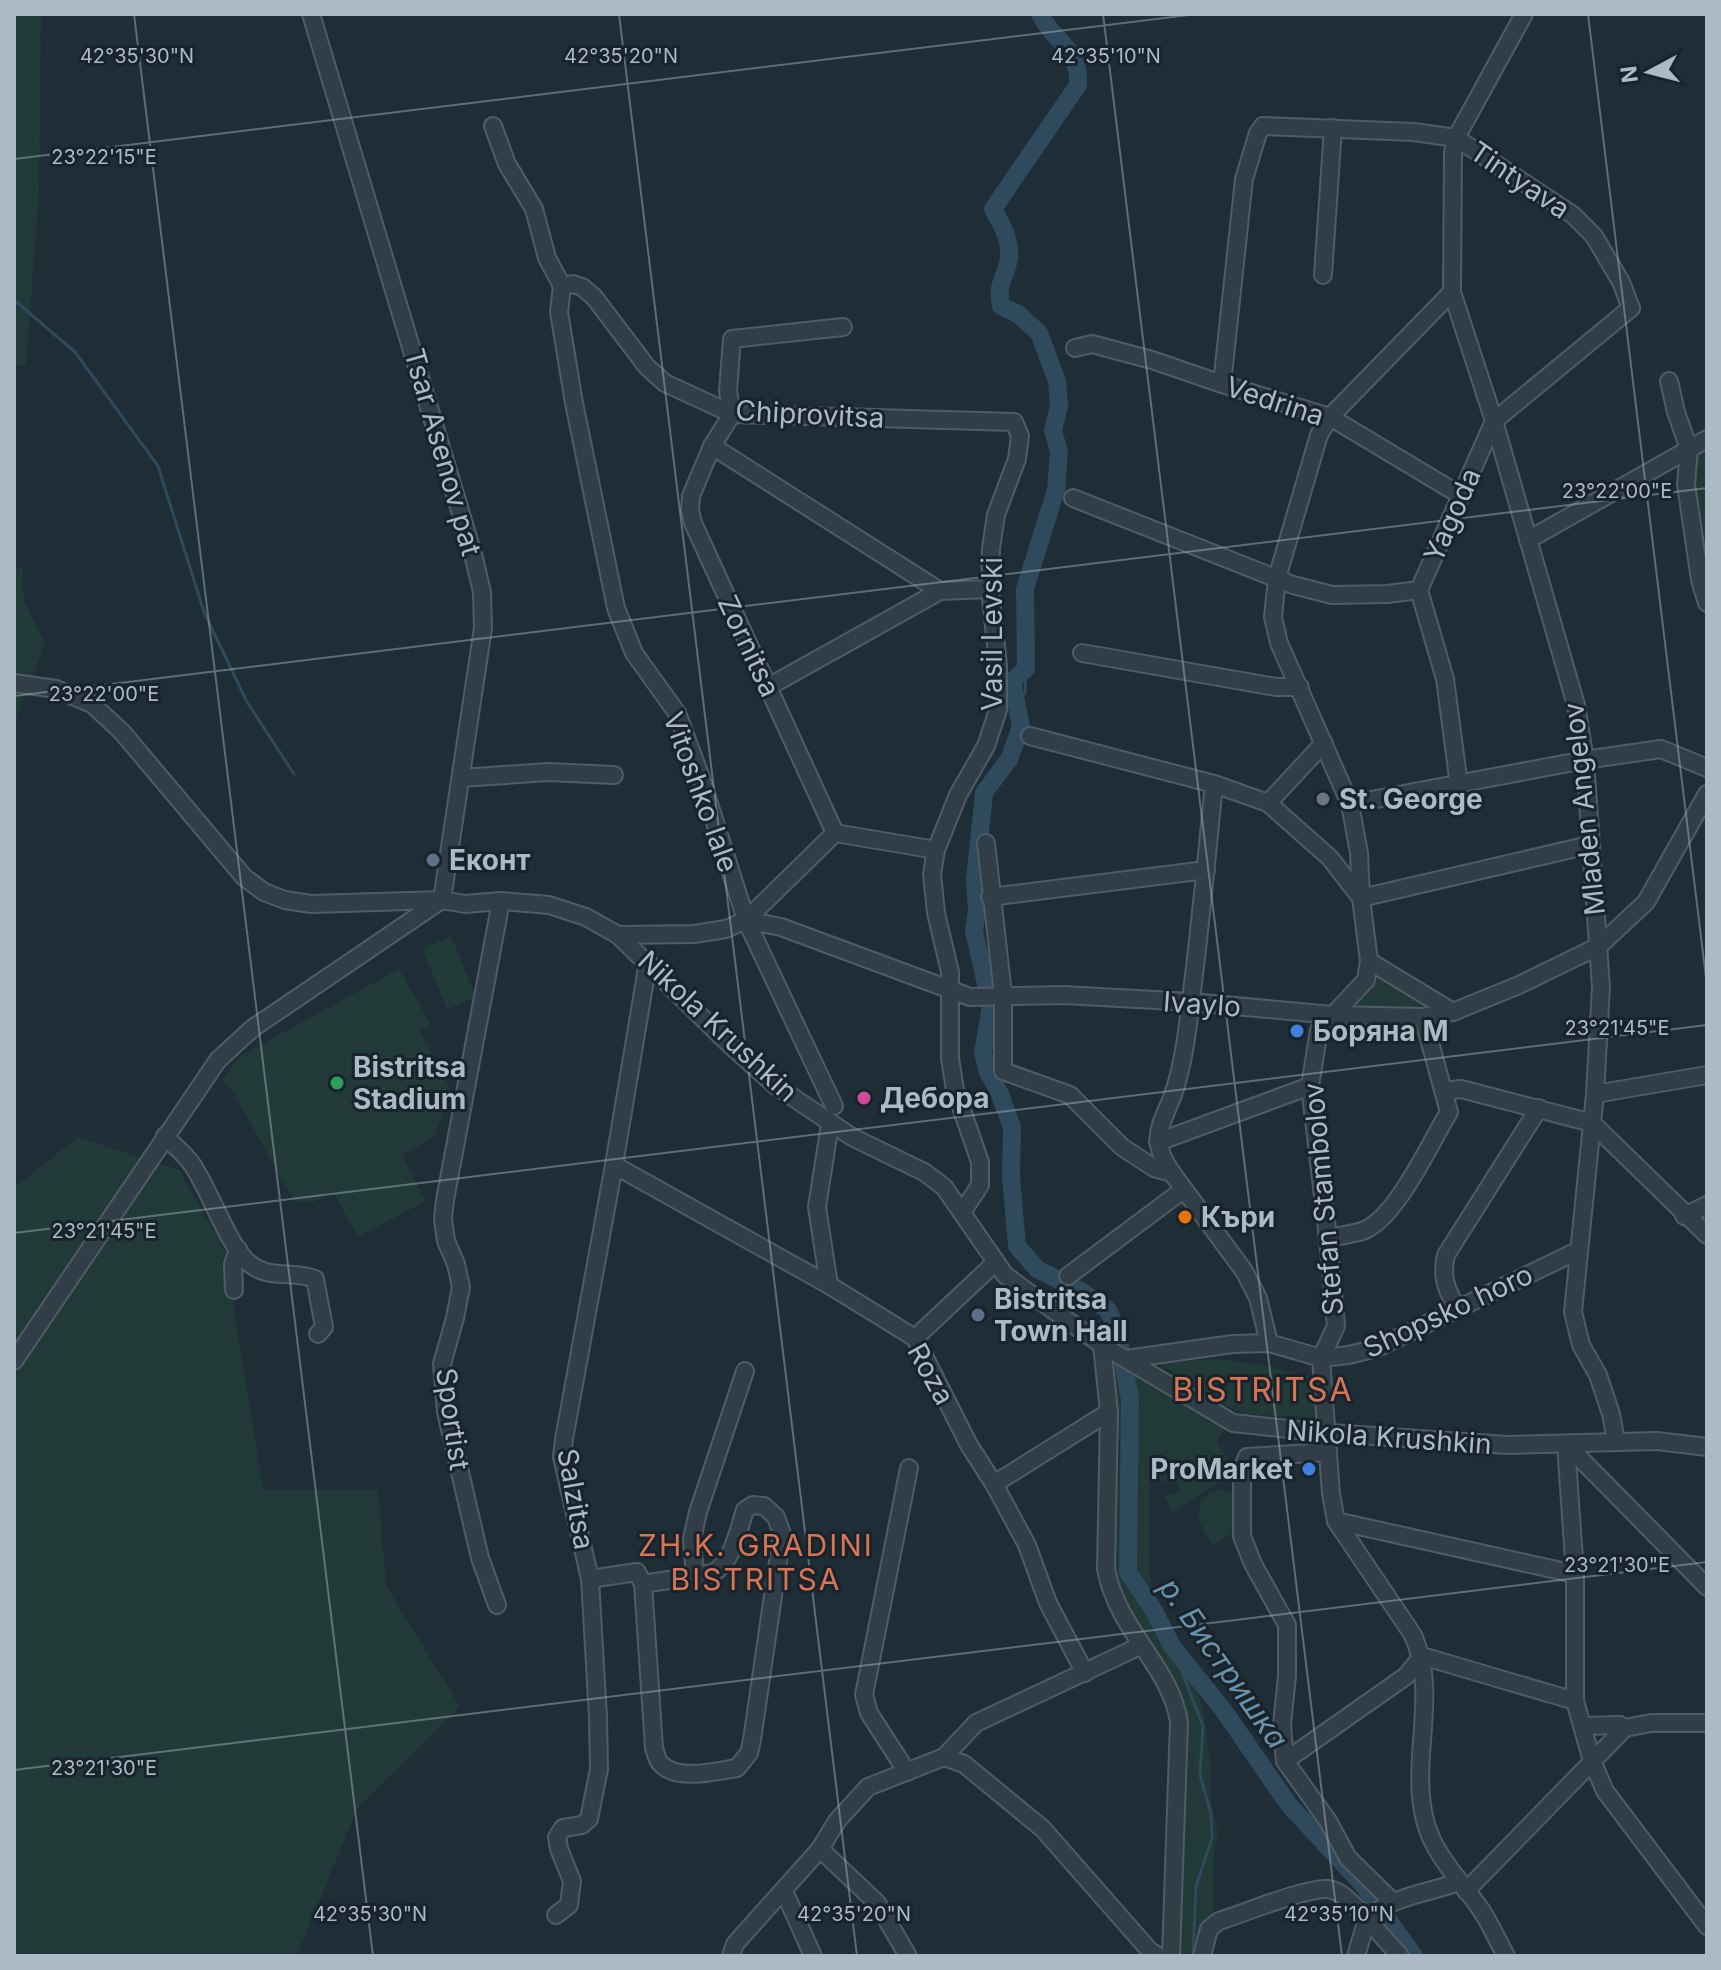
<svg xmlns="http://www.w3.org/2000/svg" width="1721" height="1970" font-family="Inter,sans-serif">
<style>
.green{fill:#213a37}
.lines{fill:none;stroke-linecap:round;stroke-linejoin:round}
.stream{stroke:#2f4a5d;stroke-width:3}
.river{stroke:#2f4a5d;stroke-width:18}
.minor-casing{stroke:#4f5c65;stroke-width:20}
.minor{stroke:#323e47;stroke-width:16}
.ticks{fill:none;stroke:#abbac4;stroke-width:2;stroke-opacity:0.45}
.worship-dot{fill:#6b7280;stroke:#18232b;stroke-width:3}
.service-dot{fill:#5c6f8a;stroke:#18232b;stroke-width:3}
.shop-dot{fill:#3f7fe0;stroke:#18232b;stroke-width:3}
.leisure-dot{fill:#2e9e5b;stroke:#18232b;stroke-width:3}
.hotel-dot{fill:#d1479c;stroke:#18232b;stroke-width:3}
.food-dot{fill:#e8710a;stroke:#18232b;stroke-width:3}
.labels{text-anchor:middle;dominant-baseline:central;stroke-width:6;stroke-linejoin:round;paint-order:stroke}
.street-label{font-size:28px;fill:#abbac4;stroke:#18232b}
.poi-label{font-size:28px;font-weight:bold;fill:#abbac4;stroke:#18232b;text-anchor:start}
.neighbourhood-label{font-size:30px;letter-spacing:2px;fill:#d77554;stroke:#18232b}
.water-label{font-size:30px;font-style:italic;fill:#6a91aa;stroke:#18232b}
.quarter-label{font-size:32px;letter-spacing:2px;fill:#d77554;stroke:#18232b}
.ticks-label{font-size:20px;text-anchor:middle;fill:#abbac4;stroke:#18232b;stroke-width:6;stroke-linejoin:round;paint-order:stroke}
</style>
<rect width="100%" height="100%" fill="#1e2d36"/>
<!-- green -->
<g class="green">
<polygon points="14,14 41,14 39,191 26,366 14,365"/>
<polygon points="1707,445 1707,582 1691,483 1695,451"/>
<polygon points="14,567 22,568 24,601 45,644 14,726"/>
<polygon points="451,936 476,997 447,1009 422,949"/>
<polygon points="1369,961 1453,1012 1333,1015"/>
<polygon points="399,969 431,1025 420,1031 452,1092 434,1137 402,1155 426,1201 358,1237 333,1192 313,1202 295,1202 230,1087 221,1080 242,1055"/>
<polygon points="78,1137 179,1170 225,1251 263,1490 378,1489 386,1585 460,1707 357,1809 297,1956 14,1956 14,1188"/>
<polygon points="1108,1355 1224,1428 1217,1442 1235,1472 1172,1512 1164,1495 1179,1493 1178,1482 1162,1483 1150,1457 1149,1571 1153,1593 1203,1705 1211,1767 1211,1801 1218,1833 1213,1855 1214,1920 1197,1953 1176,1956 1182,1703 1124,1607 1115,1563 1120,1442"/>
<polygon points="1218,1359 1258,1364 1315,1378 1318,1418 1246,1414 1219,1403 1158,1363"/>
<polygon points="1221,1489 1237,1494 1231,1534 1212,1546 1198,1519 1201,1498"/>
</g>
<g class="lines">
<!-- stream -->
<g class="stream">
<polyline points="14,300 75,352 158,466 204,612 247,702 294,774"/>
<polyline points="1014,702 1025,693 1026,669"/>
<polyline points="991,1006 995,1028"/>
<polyline points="998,1076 999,1092"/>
<polyline points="1172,1646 1203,1726 1200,1775 1211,1814 1212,1838 1196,1886 1193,1956"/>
</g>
<!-- river -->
<path class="river" d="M 1040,14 C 1054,43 1080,47 1078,85 L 993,209 C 1001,223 1011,240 1009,257 C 1007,278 996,280 1001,306 L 1018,314 L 1039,333 L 1057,381 L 1059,406 L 1053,430 L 1059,452 L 1056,490 L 1025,589 L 1026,669 L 1012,681 L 1021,727 L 1009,759 L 984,793 L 975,880 L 977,910 L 974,931 L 991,1006 L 983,1053 L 988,1072 L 999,1092 L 1012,1127 L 1011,1177 L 1017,1246 L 1037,1269 L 1081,1291 L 1108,1310 L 1117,1330 L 1130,1399 L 1128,1572 L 1154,1611 L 1172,1646 L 1224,1711 L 1289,1805 L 1364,1886 L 1414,1956"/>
<!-- minor casing -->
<g class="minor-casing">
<g id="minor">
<polyline points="311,14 473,554 482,592 483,628 442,900"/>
<polyline points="1524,14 1456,138 1453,152 1452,292 1494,421 1576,705 1585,760 1601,987 1595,1094 1573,1312 1581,1345 1598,1375 1611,1414 1616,1441"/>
<polyline points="493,126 507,164 534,209 547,258 562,286"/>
<polyline points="1323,275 1333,128"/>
<polyline points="562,286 573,284 582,287 594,297 647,367 665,383 732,414 1014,422 1020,436 1017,459 996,515 991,548 990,589 998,665 998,710 986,746 958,795 936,850 932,874 936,913 950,972 950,1058 955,1090 980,1162 980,1185 963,1211"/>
<polyline points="562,286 559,312 574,403 616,608 634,653 677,713 700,775 746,920 834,1106"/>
<path d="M 1452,292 L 1330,417 L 1319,435 L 1277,578 L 1273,617 L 1279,643 L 1350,804 L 1359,853 L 1361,898 L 1369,961 L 1366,980 L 1319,1030 L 1310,1086 L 1328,1238 L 1336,1326 L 1321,1358 L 1331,1494 L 1336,1521 L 1413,1635 C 1440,1697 1408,1762 1426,1824 C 1435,1856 1461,1881 1479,1907 C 1490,1922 1497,1940 1506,1956"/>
<polyline points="1075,348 1092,344 1152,360 1222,384 1330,417 1460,495"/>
<polyline points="1669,381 1676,412 1689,449 1686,484 1700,580 1707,603"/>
<polyline points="1222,384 1244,179 1258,133 1263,126 1414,132 1456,138 1573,215 1594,236 1621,282 1631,308 1494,421 1419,590 1445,679 1459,785"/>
<polyline points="712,446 940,591"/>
<polyline points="1073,498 1293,585 1332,595 1387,594 1419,590"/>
<polyline points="1528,540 1707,439"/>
<polyline points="1082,653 1276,687 1300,687"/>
<polyline points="14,683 56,689 92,704 122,732 244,877 264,892 285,900 311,904 442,900 465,904 501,901 549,905 586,917 618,935 729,1044 776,1086 852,1137 924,1172 944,1187 1005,1275 1025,1290 1102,1345 1233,1423 1315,1432 1508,1445 1657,1441 1707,1447"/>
<polyline points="768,687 940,591 990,589"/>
<polyline points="1030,736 1214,784 1268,803 1330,858 1361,898 1589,845"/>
<polyline points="461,778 548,772 614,775"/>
<polyline points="1268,803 1324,743"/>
<polyline points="1350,804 1585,760 1661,749 1707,768"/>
<polyline points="835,833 693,523 690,510 691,496 712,446 732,414 728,391 732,339 843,327"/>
<polyline points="835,833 936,850"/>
<polyline points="986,843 1003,994 1003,1071 1070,1095 1122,1147 1154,1168 1172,1173 1244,1271 1258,1298 1269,1343"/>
<polyline points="990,897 1206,870"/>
<polyline points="746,920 835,833"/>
<polyline points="618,935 694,934 726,929 746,920 781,927 970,997 1064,995 1191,1002 1333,1015 1423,1017 1453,1012 1519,985 1599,946 1646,902 1707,794"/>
<polyline points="1369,961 1453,1012"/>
<polyline points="1443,1091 1461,1089 1592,1123 1707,1235"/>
<polyline points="1595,1094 1707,1075"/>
<path d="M 165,1136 C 173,1145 184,1153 191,1163 C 209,1187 228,1247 250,1264 C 270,1280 294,1270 315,1279 L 324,1327 L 318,1334"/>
<polyline points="1158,1142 1310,1086"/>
<polyline points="614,1165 829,1285 915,1338 969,1445 994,1484 1027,1545 1048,1603 1085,1673"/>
<path d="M 1172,1173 C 1144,1133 1167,1121 1177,1082 C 1187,1046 1190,1005 1195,967 C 1202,906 1208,845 1214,784"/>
<polyline points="1684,1216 1707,1205"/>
<path d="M 1328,1238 C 1340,1236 1354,1234 1365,1230 C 1398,1215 1430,1143 1449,1112 L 1423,1017"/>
<polyline points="1068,1276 1183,1190"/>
<polyline points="829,1285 817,1207 830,1124"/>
<polyline points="234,1290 233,1265 238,1249"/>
<path d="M 1457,1308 C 1446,1289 1441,1277 1446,1255 L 1539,1108"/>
<polyline points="915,1338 996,1262"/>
<path d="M 1102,1345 L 1109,1412 L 1106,1569 C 1117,1630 1171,1667 1179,1722 L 1171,1956"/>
<polyline points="1126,1359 1233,1344 1269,1343 1321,1358 1349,1355 1377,1348 1577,1251"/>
<polyline points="14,1361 218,1060 253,1028 440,901"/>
<polyline points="1566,1444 1575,1574 1575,1701 1592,1761 1605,1791 1707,1926"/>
<polyline points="1566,1444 1707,1587"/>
<polyline points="1328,1452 1247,1457 1242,1470 1242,1536 1253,1564 1287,1625 1287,1676 1282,1725 1285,1761 1328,1821 1348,1858 1392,1901"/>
<polyline points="994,1484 1109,1412"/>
<polyline points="1336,1521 1575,1574"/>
<polyline points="695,1577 692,1539 698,1512 745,1371"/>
<path d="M 590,1579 L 637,1572 L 643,1584 L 654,1748 C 656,1754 657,1761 662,1765 C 679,1781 716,1771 737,1768 L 749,1753 L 752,1740 L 782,1534 L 776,1517 L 764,1506 L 753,1505 L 745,1510 C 738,1531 733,1561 713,1573 L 643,1584"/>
<polyline points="497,1605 480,1558 446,1412 442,1364 455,1318 461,1287 456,1264 446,1241 443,1219 445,1200 501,901"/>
<polyline points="1582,1726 1620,1725 1625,1728"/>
<polyline points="944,1757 964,1764 1043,1829 1150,1951 1158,1956"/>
<polyline points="1285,1761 1406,1676 1422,1656 1575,1701"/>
<polyline points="907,1772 869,1713 864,1695 909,1468"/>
<polyline points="820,1849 877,1903 908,1956"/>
<polyline points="784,1891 813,1956"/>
<polyline points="1466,1891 1625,1728 1651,1723 1707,1723"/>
<polyline points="556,1915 569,1905 572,1881 559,1849 557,1837 563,1828 582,1825 589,1819 599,1769 598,1717 590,1579 562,1457 564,1439 614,1165 648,962"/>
<polyline points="1367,1919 1400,1956"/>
<polyline points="731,1956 735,1944 820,1849 837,1821 868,1787 944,1757 976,1723 1140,1646"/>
<path d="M 1202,1956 L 1209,1929 L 1219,1921 C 1242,1914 1307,1887 1328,1889 C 1344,1891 1356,1908 1367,1919 C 1392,1896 1428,1893 1459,1882"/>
<polyline points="1356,1956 1367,1919"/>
</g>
</g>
<!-- minor -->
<use href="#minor" class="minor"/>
</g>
<!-- ticks -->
<path class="ticks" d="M 134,14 L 373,1956M 619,14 L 857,1956M 1103,14 L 1342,1956M 1588,14 L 1707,986M 14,159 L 1197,14M 14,696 L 1707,488M 14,1233 L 1707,1025M 14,1770 L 1707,1562"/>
<!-- markers -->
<circle class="worship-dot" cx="1323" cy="799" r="8"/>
<g class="service-dot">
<circle cx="433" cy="860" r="8"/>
<circle cx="978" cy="1315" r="8"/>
</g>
<g class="shop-dot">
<circle cx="1297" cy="1031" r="8"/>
<circle cx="1309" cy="1469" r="8"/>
</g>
<circle class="leisure-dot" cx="337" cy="1083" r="8"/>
<circle class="hotel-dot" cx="864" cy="1098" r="8"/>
<circle class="food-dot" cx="1185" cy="1217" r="8"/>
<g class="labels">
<!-- street labels -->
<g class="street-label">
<text transform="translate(1520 180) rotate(34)">Tintyava</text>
<text transform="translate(1275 401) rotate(18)">Vedrina</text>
<text transform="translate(810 414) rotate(3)">Chiprovitsa</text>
<text transform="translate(443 452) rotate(74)">Tsar Asenov pat</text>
<text transform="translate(1452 515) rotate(-66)">Yagoda</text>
<text transform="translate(992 634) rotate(-90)">Vasil Levski</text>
<text transform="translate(749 646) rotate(65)">Zornitsa</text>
<text transform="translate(701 792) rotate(70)">Vitoshko lale</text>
<text transform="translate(1584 809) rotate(-96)">Mladen Angelov</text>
<text transform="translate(1202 1004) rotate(4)">Ivaylo</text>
<text transform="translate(718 1026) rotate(43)">Nikola Krushkin</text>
<text transform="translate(1323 1199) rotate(-95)">Stefan Stambolov</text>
<text transform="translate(1448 1311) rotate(-25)">Shopsko horo</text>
<text transform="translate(931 1374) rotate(61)">Roza</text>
<text transform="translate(453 1419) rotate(82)">Sportist</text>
<text transform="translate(1389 1437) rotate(4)">Nikola Krushkin</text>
<text transform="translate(576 1499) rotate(80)">Salzitsa</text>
</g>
<!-- poi labels -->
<g class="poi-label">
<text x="1339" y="799">St. George</text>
<text x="449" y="860">Еконт</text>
<text x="1313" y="1031">Боряна М</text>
<text x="353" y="1067">Bistritsa<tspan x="353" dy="32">Stadium</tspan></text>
<text x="880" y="1098">Дебора</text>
<text x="1201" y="1217">Къри</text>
<text x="994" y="1299">Bistritsa<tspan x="994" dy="32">Town Hall</tspan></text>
<text x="1293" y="1469" text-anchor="end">ProMarket</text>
</g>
<!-- neighbourhood labels -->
<g class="neighbourhood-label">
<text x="756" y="1545">ZH.K. GRADINI<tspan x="756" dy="34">BISTRITSA</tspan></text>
</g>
<!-- water labels -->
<g class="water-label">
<text transform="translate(1224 1663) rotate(55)">р. Бистришка</text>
</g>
<!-- quarter labels -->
<g class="quarter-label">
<text x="1263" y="1389">BISTRITSA</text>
</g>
</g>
<g class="ticks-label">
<text x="137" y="63">42°35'30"N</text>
<text x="621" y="63">42°35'20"N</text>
<text x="1106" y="63">42°35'10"N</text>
<text x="104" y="164">23°22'15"E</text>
<text x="1617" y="498">23°22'00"E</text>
<text x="104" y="701">23°22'00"E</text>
<text x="1617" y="1035">23°21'45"E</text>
<text x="104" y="1238">23°21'45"E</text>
<text x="1617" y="1572">23°21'30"E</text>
<text x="104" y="1775">23°21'30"E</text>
<text x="370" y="1921">42°35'30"N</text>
<text x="854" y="1921">42°35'20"N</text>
<text x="1339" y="1921">42°35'10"N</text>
</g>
<!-- border -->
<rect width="1721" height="1970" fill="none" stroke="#abbac4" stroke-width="32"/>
<!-- north arrow -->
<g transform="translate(1649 72) rotate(263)" stroke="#18232b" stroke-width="6" paint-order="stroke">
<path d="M0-6L14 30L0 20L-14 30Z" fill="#abbac4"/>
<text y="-12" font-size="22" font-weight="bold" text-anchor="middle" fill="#abbac4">N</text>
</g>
</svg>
